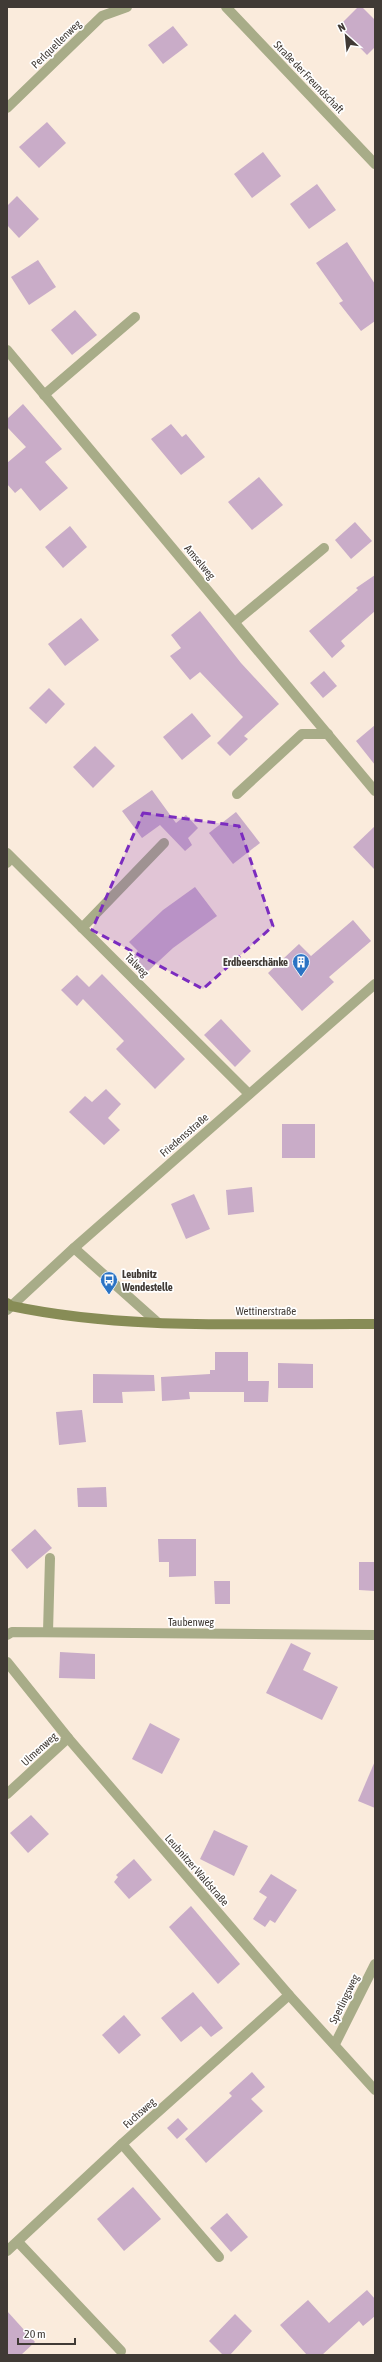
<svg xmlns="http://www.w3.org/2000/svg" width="382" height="2362" font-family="'Asap Condensed',sans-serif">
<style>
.building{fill:#c9acc8}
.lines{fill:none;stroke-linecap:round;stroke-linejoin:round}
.lane{stroke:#a8ac88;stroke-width:10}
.street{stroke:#a8ac88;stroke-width:10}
.secondary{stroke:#878c56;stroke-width:10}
.marked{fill:#7b2cbf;fill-opacity:0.2;stroke:#7b2cbf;stroke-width:3;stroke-dasharray:8 5;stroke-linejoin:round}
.labels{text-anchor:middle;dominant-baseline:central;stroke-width:3.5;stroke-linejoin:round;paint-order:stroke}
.street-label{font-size:11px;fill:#403a35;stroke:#fff}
.poi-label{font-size:11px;font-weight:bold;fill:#403a35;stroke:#fff;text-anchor:end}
</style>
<rect width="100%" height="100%" fill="#faebdc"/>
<!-- building -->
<g class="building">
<polygon points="358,7 362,7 375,20 375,47 367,55 339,26"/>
<polygon points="173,26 188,45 163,64 148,45"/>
<polygon points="47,122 66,143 39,168 19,147"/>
<polygon points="263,152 281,176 252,198 234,174"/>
<polygon points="317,184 336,210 309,229 290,204"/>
<polygon points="17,196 39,219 19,238 7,225 7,206"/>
<polygon points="347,242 375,284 375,321 361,331 339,303 343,301 316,263"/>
<polygon points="38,260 56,287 29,305 11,277"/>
<polygon points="75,310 97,335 72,355 51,330"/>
<polygon points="23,404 62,449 45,462 68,488 40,511 21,488 15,493 7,484 7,463 26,447 7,427 7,419"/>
<polygon points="171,424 182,437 186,434 205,457 181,475 151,439"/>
<polygon points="259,477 283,505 252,530 228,502"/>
<polygon points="355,522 372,541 351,559 335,540"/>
<polygon points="70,526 87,547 63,568 45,547"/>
<polygon points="375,575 375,611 341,641 345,646 332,658 309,631 358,590 356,588"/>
<polygon points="200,611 241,663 279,704 244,736 248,739 230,756 217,743 243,717 200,672 190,680 170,656 181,648 171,635"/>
<polygon points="81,618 99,640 65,666 48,644"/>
<polygon points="324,671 337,686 323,698 310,683"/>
<polygon points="49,688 65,704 46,724 29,708"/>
<polygon points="192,713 211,736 182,760 163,737"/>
<polygon points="375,725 375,765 356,741"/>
<polygon points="95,746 115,766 93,788 73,767"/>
<polygon points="152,790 176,823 186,815 198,828 188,838 192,845 185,851 160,825 142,838 122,811"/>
<polygon points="236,812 260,843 233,864 209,833"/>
<polygon points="375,826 375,870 353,847"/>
<polygon points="195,887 217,916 173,948 146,973 131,957 138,951 129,942 163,910"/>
<polygon points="353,920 371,941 329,977 334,982 302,1011 268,973 299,944 311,956"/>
<polygon points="102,974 185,1059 155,1089 116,1049 124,1041 83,999 77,1006 61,990 77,975 89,987"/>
<polygon points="221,1019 251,1051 235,1067 204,1035"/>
<polygon points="106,1089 121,1104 108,1118 120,1130 104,1145 69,1112 85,1096 92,1102"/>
<rect x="282" y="1124" width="33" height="34"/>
<polygon points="252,1187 254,1212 228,1215 226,1190"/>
<polygon points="194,1194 210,1229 186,1239 171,1204"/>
<polygon points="215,1352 248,1352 248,1381 269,1381 268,1402 244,1402 244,1392 189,1392 190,1399 162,1401 161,1377 210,1374 210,1370 215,1370"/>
<polygon points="278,1363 313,1364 313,1388 278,1388"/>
<polygon points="93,1374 154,1375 155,1391 122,1392 123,1403 93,1403"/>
<polygon points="82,1410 86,1442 59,1445 56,1412"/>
<polygon points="106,1487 107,1507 78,1507 77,1488"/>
<polygon points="35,1529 52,1548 27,1569 11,1550"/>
<polygon points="158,1539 196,1539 196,1576 169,1577 169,1562 159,1562"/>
<polygon points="359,1562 375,1562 375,1591 359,1590"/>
<polygon points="214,1581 230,1581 230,1604 215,1604"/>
<polygon points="291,1643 311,1653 303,1670 338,1687 322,1720 266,1693"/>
<polygon points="60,1652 95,1654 95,1679 59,1678"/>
<polygon points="150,1723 180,1739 162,1774 132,1759"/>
<polygon points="375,1761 375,1808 358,1801"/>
<polygon points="31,1815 49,1834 28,1853 10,1833"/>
<polygon points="214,1830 248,1846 234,1876 200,1859"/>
<polygon points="134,1859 152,1880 129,1899 114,1882 118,1877 116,1875"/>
<polygon points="271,1874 297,1890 275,1923 270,1920 265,1927 253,1919 267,1897 259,1892"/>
<polygon points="191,1906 240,1964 218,1984 169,1927"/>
<polygon points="193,1992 223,2028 211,2037 201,2026 181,2042 161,2018"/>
<polygon points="124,2015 141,2035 119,2054 102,2035"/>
<polygon points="252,2072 265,2087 251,2099 263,2111 206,2163 185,2139 232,2096 229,2093"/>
<polygon points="178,2118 188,2129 177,2139 167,2128"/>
<polygon points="133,2187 161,2219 124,2251 97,2219"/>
<polygon points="227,2213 248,2237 231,2252 210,2228"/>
<polygon points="367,2290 375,2299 375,2316 363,2326 359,2321 322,2355 307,2355 280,2325 308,2300 329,2323"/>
<polygon points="7,2311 35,2342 21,2355 7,2355"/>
<polygon points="235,2314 252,2331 230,2355 223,2355 209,2341"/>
</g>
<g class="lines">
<!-- lane -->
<g class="lane">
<polyline points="44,395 135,317"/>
<polyline points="235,622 324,548"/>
<polyline points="237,794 302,734 328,734"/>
<polyline points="7,853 249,1094"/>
<polyline points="82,928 164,843"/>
<polyline points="48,1632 50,1558"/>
<polyline points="122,2144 219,2257"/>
<polyline points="18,2242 121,2351"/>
</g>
<!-- street -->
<g class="street">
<polyline points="226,7 375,164"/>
<polyline points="7,108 102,16 127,7"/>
<polyline points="7,350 375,791"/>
<polyline points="7,863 11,858"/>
<polyline points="74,1248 157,1322"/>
<polyline points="7,1310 74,1248 375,984"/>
<polyline points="7,1635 12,1632 375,1635"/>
<polyline points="7,1662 68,1738 289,1995 375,2090"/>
<polyline points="7,1794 68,1738"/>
<polyline points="335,2044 375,1964"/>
<polyline points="7,2251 122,2144 289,1995"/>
</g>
<!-- secondary -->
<path class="secondary" d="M 7,1303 L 11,1306 C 130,1331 254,1323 375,1324"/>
</g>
<!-- marked area -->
<path class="marked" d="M 143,813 L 239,826 L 273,926 L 203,989 L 92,930 Z"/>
<!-- icons -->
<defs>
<g id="building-pin" transform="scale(0.9)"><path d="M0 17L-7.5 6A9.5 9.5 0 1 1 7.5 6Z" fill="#2b73c4" stroke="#fff"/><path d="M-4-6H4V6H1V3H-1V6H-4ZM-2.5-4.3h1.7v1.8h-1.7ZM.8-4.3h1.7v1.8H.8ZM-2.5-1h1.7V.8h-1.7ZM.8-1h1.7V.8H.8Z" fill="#fff"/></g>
<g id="bus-pin" transform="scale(0.9)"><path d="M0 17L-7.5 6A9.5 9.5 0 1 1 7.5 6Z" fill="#2b73c4" stroke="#fff"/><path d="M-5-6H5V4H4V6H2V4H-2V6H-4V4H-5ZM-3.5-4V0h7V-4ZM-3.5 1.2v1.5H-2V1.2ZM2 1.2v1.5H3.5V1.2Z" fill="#fff"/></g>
</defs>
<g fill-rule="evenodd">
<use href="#building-pin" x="301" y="962"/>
<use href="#bus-pin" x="109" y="1280"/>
</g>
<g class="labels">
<!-- street labels -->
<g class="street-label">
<text transform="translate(56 44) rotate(-44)">Perlquellenweg</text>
<text transform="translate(309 77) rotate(46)">Straße der Freundschaft</text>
<text transform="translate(200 562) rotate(50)">Amselweg</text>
<text transform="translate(137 965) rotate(45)">Talweg</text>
<text transform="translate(184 1135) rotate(-41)">Friedensstraße</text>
<text x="266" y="1311">Wettinerstraße</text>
<text x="191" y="1622">Taubenweg</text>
<text transform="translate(39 1749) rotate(-42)">Ulmenweg</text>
<text transform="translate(197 1870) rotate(49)">Leubnitzer Waldstraße</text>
<text transform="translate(344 1999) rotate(-64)">Sperlingsweg</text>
<text transform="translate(139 2113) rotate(-42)">Fuchsweg</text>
</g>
<!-- poi labels -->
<g class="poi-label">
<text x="288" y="962">Erdbeerschänke</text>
<text x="122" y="1274" text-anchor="start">Leubnitz<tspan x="122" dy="13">Wendestelle</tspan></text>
</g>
</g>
<!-- border -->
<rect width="382" height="2362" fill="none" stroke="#403a35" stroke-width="16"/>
<!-- north arrow -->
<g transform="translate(346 36) rotate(333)" stroke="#ffffff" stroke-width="3" paint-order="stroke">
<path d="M0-3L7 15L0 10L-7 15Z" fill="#403a35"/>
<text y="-6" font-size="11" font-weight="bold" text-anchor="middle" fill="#403a35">N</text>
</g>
<!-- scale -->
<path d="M18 2338v6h57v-6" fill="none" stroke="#403a35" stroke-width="2"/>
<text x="24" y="2338" font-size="12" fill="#403a35" stroke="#ffffff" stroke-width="3" paint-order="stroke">20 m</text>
</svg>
